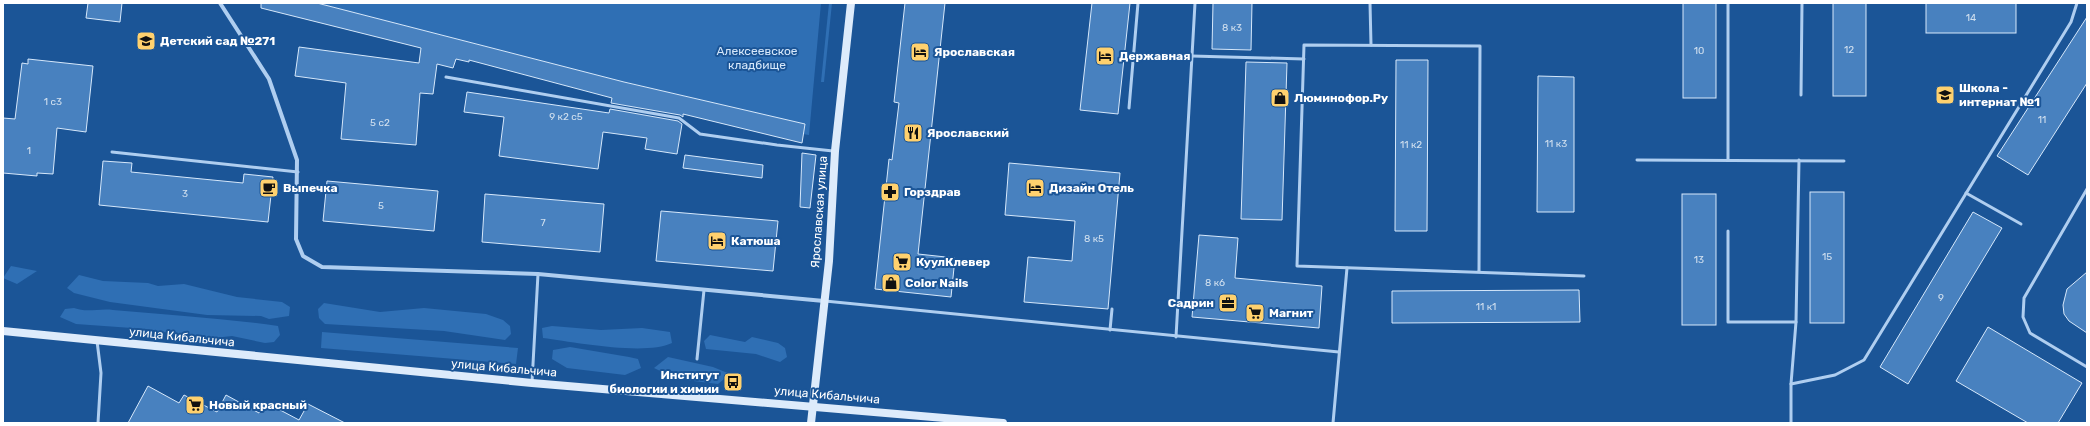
<svg xmlns="http://www.w3.org/2000/svg" width="2090" height="426" font-family="Rubik,sans-serif">
<style>
.green{fill:#2f6fb4}
.building{fill:#4881bf;stroke:#d6e8fb}
.lines{fill:none;stroke-linecap:round;stroke-linejoin:round}
.lane{stroke:#afcef0;stroke-width:3}
.street{stroke:#afcef0;stroke-width:4}
.secondary{stroke:#ddebfb;stroke-width:8}
.labels{text-anchor:middle;dominant-baseline:central;stroke-width:4;stroke-linejoin:round;paint-order:stroke}
.number-label{font-size:10px;fill:#d1e0ef}
.poi-label{font-size:12px;font-weight:bold;fill:#fff;stroke:#1b5597;text-anchor:start}
.park-label{font-size:12px;fill:#d6e8fb;stroke:#1b5597}
.street-label{font-size:12px;fill:#fff;stroke:#1b5597}
</style>
<rect width="100%" height="100%" fill="#1b5597"/>
<!-- green -->
<g class="green">
<polygon points="317,3 821,3 809,135 803,134 805,124 608,78"/>
<polygon points="829,3 832,3 824,82 821,82"/>
<polygon points="11,266 37,271 17,284 3,278"/>
<polygon points="79,275 103,281 148,283 158,286 184,284 237,297 282,302 290,307 289,316 269,319 261,316 207,315 110,302 74,293 67,288"/>
<polygon points="324,303 380,312 424,308 486,314 503,320 510,326 511,334 505,340 444,331 325,324 319,318 318,309"/>
<path d="M 74,308 C 87,313 100,308 113,310 C 168,315 223,318 278,326 L 280,335 L 274,342 L 265,343 L 232,336 L 205,339 L 146,329 L 76,324 L 60,317 L 65,309 Z"/>
<path d="M 552,326 L 601,330 L 642,328 L 670,332 L 672,343 C 645,356 574,342 543,338 L 542,328 Z"/>
<polygon points="322,332 518,348 516,364 321,348"/>
<polygon points="710,335 745,342 752,337 778,343 785,348 787,357 780,362 756,354 706,349 704,341"/>
<polygon points="570,347 629,357 638,359 641,368 625,375 567,368 552,359 553,350"/>
<polygon points="668,357 713,367 730,374 718,384 677,379 654,368"/>
</g>
<!-- building -->
<g class="building">
<polygon points="88,3 122,3 120,22 86,18"/>
<polygon points="261,3 317,3 624,82 805,124 802,143 683,114 683,117 680,115 611,103 612,98 469,60 469,62 456,59 453,68 437,64 433,94 420,93 416,145 341,139 346,83 295,76 299,47 419,63 421,48 261,8"/>
<polygon points="905,3 945,3 918,254 955,258 951,297 875,289 889,159 892,160 899,103 894,102"/>
<polygon points="1092,3 1130,3 1118,114 1080,110"/>
<polygon points="1213,3 1252,3 1251,50 1212,49"/>
<rect x="1683" y="3" width="33" height="95"/>
<rect x="1833" y="3" width="33" height="93"/>
<rect x="1926" y="3" width="90" height="30"/>
<polygon points="2087,17 2087,83 2028,175 1997,156"/>
<polygon points="28,59 93,66 86,132 57,128 53,174 37,173 37,176 3,173 3,118 15,119 22,63 28,64"/>
<polygon points="1396,60 1428,60 1427,231 1395,231"/>
<polygon points="1246,62 1287,63 1282,220 1241,219"/>
<polygon points="1538,76 1574,77 1574,212 1537,212"/>
<polygon points="467,92 609,113 610,109 678,121 682,124 677,154 645,149 647,138 603,132 598,169 499,156 504,117 464,112"/>
<polygon points="802,153 816,155 810,208 800,207"/>
<polygon points="685,155 763,165 762,178 683,168"/>
<polygon points="103,161 132,163 131,172 243,183 244,174 273,177 268,222 99,205"/>
<polygon points="1009,163 1120,173 1108,309 1024,302 1028,257 1072,261 1075,221 1005,215"/>
<polygon points="327,181 438,191 434,231 323,221"/>
<rect x="1810" y="192" width="34" height="131"/>
<polygon points="485,194 604,204 600,252 482,242"/>
<rect x="1682" y="194" width="34" height="131"/>
<polygon points="661,211 778,221 773,271 656,261"/>
<polygon points="1973,212 2002,228 1908,384 1880,367"/>
<polygon points="1199,235 1238,238 1235,278 1322,286 1319,328 1192,317"/>
<polygon points="2087,272 2087,333 2069,321 2064,314 2063,305 2067,289"/>
<polygon points="1579,290 1580,322 1392,323 1392,291"/>
<polygon points="1988,327 2082,383 2058,423 2028,423 1956,381"/>
<polygon points="148,386 179,403 184,395 217,412 226,395 259,413 265,402 299,420 308,404 345,423 128,423"/>
</g>
<g class="lines">
<!-- lane -->
<g class="lane">
<polyline points="1370,3 1371,45"/>
<polyline points="1192,56 1304,59"/>
<polyline points="446,77 679,118 700,134 777,145 833,151"/>
<polyline points="1801,95 1802,3"/>
<polyline points="1129,108 1138,3"/>
<polyline points="112,152 298,172"/>
<polyline points="1637,160 1844,161"/>
<polyline points="1728,160 1728,3"/>
<polyline points="2087,189 2024,298 2023,317 2030,333 2087,367"/>
<polyline points="1966,193 2021,224"/>
<polyline points="1728,231 1728,322 1796,322"/>
<polyline points="1479,271 1480,46 1304,45 1297,266 1584,276"/>
<polyline points="825,301 1339,352"/>
<polyline points="1110,330 1112,309"/>
<polyline points="1176,337 1195,3"/>
<polyline points="97,341 101,373 98,423"/>
<polyline points="697,359 704,290"/>
<polyline points="532,382 538,274"/>
<polyline points="1791,384 1835,375 1864,360 2071,22 2077,3"/>
<polyline points="1333,423 1347,268"/>
<polyline points="1791,423 1791,384 1796,322 1799,160"/>
</g>
<!-- street -->
<polyline class="street" points="220,3 269,79 297,160 296,239 303,256 322,267 538,274 824,301"/>
<!-- secondary -->
<g class="secondary">
<polyline points="3,331 532,383 1003,423"/>
<polyline points="811,423 829,261 835,151 851,3"/>
</g>
</g>
<!-- icons -->
<defs>
<g id="school-square" transform="scale(1)"><rect x="-9" y="-9" width="18" height="18" rx="4" fill="#ffd16e" stroke="#1b5597"/><path d="M0-5L7-2L0 1L-7-2ZM-4 1L0 2.5L4 1V4Q0 6-4 4Z" fill="#111"/></g>
<g id="hotel-square" transform="scale(1)"><rect x="-9" y="-9" width="18" height="18" rx="4" fill="#ffd16e" stroke="#1b5597"/><path d="M-6-4.5h1.5V1H6V5H4.5V3h-9V5H-6ZM-4 0a1.8 1.8 0 1 1 3.6 0ZM.5 0V-2.5h3Q6-2.5 6 0Z" fill="#111"/></g>
<g id="shop-square" transform="scale(1)"><rect x="-9" y="-9" width="18" height="18" rx="4" fill="#ffd16e" stroke="#1b5597"/><path d="M-5-2.5h2.3a2.7 3.5 0 0 1 5.4 0H5L5.5 6h-11ZM-1.5-2.5h3a1.5 2.3 0 0 0-3 0Z" fill="#111"/></g>
<g id="restaurant-square" transform="scale(1)"><rect x="-9" y="-9" width="18" height="18" rx="4" fill="#ffd16e" stroke="#1b5597"/><path d="M-5-6h1v4h1v-4h1v4h1v-4h1v5L-1.5 .5V6h-2V.5L-5-1ZM5-6V6H3V1.5H1.5Q1.5-4 5-6Z" fill="#111"/></g>
<g id="cafe-square" transform="scale(1)"><rect x="-9" y="-9" width="18" height="18" rx="4" fill="#ffd16e" stroke="#1b5597"/><path d="M-5.5-4.5H6V0H3Q3 3.5 0 3.5H-2.5Q-5.5 3.5-5.5 0ZM3-3.2v2h1.7v-2ZM-6 4.5H4V6H-6Z" fill="#111"/></g>
<g id="pharmacy-square" transform="scale(1)"><rect x="-9" y="-9" width="18" height="18" rx="4" fill="#ffd16e" stroke="#1b5597"/><path d="M-2-6h4v4h4v4h-4v4h-4v-4h-4v-4h4Z" fill="#111"/></g>
<g id="supermarket-square" transform="scale(1)"><rect x="-9" y="-9" width="18" height="18" rx="4" fill="#ffd16e" stroke="#1b5597"/><path d="M-6-5.5h2.5l.6 2H6L4.5 2H-2.5L-4.4-4H-6ZM-1.5 3.2a1.3 1.3 0 1 0 .1 0ZM3 3.2a1.3 1.3 0 1 0 .1 0Z" fill="#111"/></g>
<g id="office-square" transform="scale(1)"><rect x="-9" y="-9" width="18" height="18" rx="4" fill="#ffd16e" stroke="#1b5597"/><path d="M-6-3h4V-5.5h4V-3h4V5H-6ZM-1-4.5V-3h2v-1.5ZM-6 0V1H6V0Z" fill="#111"/></g>
<g id="bus-square" transform="scale(1)"><rect x="-9" y="-9" width="18" height="18" rx="4" fill="#ffd16e" stroke="#1b5597"/><path d="M-5-6H5V4H4V6H2V4H-2V6H-4V4H-5ZM-3.5-4V0h7V-4ZM-3.5 1.2v1.5H-2V1.2ZM2 1.2v1.5H3.5V1.2Z" fill="#111"/></g>
</defs>
<g fill-rule="evenodd">
<use href="#school-square" x="146" y="41"/>
<use href="#hotel-square" x="920" y="52"/>
<use href="#hotel-square" x="1105" y="56"/>
<use href="#school-square" x="1945" y="95"/>
<use href="#shop-square" x="1280" y="98"/>
<use href="#restaurant-square" x="913" y="133"/>
<use href="#cafe-square" x="269" y="188"/>
<use href="#hotel-square" x="1035" y="188"/>
<use href="#pharmacy-square" x="890" y="192"/>
<use href="#hotel-square" x="717" y="241"/>
<use href="#supermarket-square" x="902" y="262"/>
<use href="#shop-square" x="891" y="283"/>
<use href="#office-square" x="1228" y="303"/>
<use href="#supermarket-square" x="1255" y="313"/>
<use href="#bus-square" x="733" y="382"/>
<use href="#supermarket-square" x="195" y="405"/>
</g>
<g class="labels">
<!-- number labels -->
<g class="number-label">
<text x="1971" y="18">14</text>
<text x="1232" y="28">8 к3</text>
<text x="1849" y="50">12</text>
<text x="1699" y="51">10</text>
<text x="53" y="102">1 c3</text>
<text x="566" y="117">9 к2 с5</text>
<text x="2042" y="120">11</text>
<text x="380" y="123">5 с2</text>
<text x="1556" y="144">11 к3</text>
<text x="1411" y="145">11 к2</text>
<text x="29" y="151">1</text>
<text x="185" y="194">3</text>
<text x="381" y="206">5</text>
<text x="543" y="223">7</text>
<text x="1094" y="239">8 к5</text>
<text x="1827" y="257">15</text>
<text x="1699" y="260">13</text>
<text x="1215" y="283">8 к6</text>
<text x="1941" y="298">9</text>
<text x="1486" y="307">11 к1</text>
</g>
<!-- poi labels -->
<g class="poi-label">
<text x="160" y="41">Детский сад №271</text>
<text x="934" y="52">Ярославская</text>
<text x="1119" y="56">Державная</text>
<text x="1959" y="88">Школа -<tspan x="1959" dy="14">интернат №1</tspan></text>
<text x="1294" y="98">Люминофор.Ру</text>
<text x="927" y="133">Ярославский</text>
<text x="283" y="188">Выпечка</text>
<text x="1049" y="188">Дизайн Отель</text>
<text x="904" y="192">Горздрав</text>
<text x="731" y="241">Катюша</text>
<text x="916" y="262">КуулКлевер</text>
<text x="905" y="283">Color Nails</text>
<text x="1214" y="303" text-anchor="end">Садрин</text>
<text x="1269" y="313">Магнит</text>
<text x="719" y="375" text-anchor="end">Институт<tspan x="719" dy="14">биологии и химии</tspan></text>
<text x="209" y="405">Новый красный</text>
</g>
<!-- park labels -->
<g class="park-label">
<text x="757" y="51">Алексеевское<tspan x="757" dy="14">кладбище</tspan></text>
</g>
<!-- street labels -->
<g class="street-label">
<text transform="translate(819 212) rotate(-86)">Ярославская улица</text>
<text transform="translate(182 337) rotate(6)">улица Кибальчича</text>
<text transform="translate(504 368) rotate(5)">улица Кибальчича</text>
<text transform="translate(827 395) rotate(5)">улица Кибальчича</text>
</g>
</g>
<!-- border -->
<rect width="2090" height="426" fill="none" stroke="#ffffff" stroke-width="8"/>
</svg>
